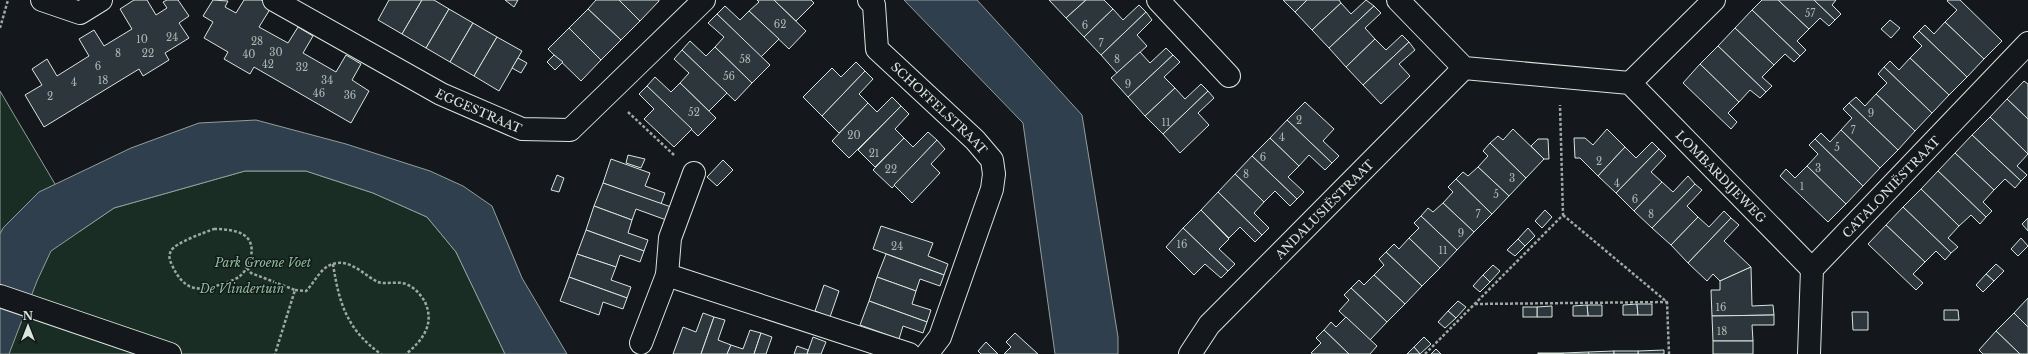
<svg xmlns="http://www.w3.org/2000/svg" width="2028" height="354" font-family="'Libre Baskerville',serif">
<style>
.green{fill:#1a2d24;stroke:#939e99}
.water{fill:#2f3f4d;stroke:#939e99}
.building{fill:#2c363c;stroke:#d8e6dc}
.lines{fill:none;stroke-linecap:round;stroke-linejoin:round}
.minor-casing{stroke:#d8e6dc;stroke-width:24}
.path{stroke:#9da8a2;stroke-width:2.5;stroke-dasharray:3 2;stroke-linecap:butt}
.minor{stroke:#14181c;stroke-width:22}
.labels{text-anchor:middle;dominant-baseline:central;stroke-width:3;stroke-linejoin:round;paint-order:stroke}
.number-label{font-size:10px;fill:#adbab4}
.street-label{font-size:12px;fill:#d8e6dc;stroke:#14181c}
.park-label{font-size:12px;font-style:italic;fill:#8ac095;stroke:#14181c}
</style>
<rect width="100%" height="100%" fill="#14181c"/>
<!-- green -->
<polygon class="green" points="0,91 55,184 80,231 114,208 245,171 306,171 373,193 427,217 456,252 505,354 0,354"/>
<!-- water -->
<g class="water">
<polygon points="904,0 977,0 1082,115 1118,337 1118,354 1055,354 1023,123"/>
<polygon points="256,120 346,144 430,171 463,186 492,206 522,278 567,354 505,354 456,252 427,217 373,193 306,171 245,171 114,208 51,251 37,281 9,354 0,354 0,234 3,228 39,192 131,148 199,123"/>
</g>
<!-- building -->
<g class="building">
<polygon points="134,0 147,0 156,15 167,8 163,2 167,0 178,0 189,16 179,23 189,38 165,53 169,60 143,76 139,69 44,127 25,95 42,85 32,69 47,59 57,76 89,56 79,39 94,30 104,46 132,29 120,9"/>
<polygon points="213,0 228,1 225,7 236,13 244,0 261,0 272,6 259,27 288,43 298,27 313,36 303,53 336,72 346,55 361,64 352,80 369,91 351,123 254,67 250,74 224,59 228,52 204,38 213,22 203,16"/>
<polygon points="389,0 422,0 402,34 378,20"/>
<polygon points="422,0 434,0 449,9 426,48 402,34"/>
<polygon points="505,0 518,0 514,7"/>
<polygon points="596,0 619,0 640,21 621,40 588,9"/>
<polygon points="619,0 659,0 659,1 640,21"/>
<polygon points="757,0 774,0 806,31 789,49 749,11 759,2"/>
<polygon points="774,0 811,0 814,3 796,21"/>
<polygon points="1049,0 1086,0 1066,18"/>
<polygon points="1086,0 1104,0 1113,9 1084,37 1066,18"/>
<polygon points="1283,0 1307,0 1295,12"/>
<polygon points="1307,0 1339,0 1341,3 1312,30 1295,12"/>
<polygon points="1366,0 1374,6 1329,48 1312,30 1341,3 1351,14"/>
<polygon points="1762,0 1778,0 1809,29 1797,41 1806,50 1800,56 1752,10"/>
<polygon points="1778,0 1814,0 1835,20 1829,26 1820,18 1809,29"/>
<polygon points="1814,0 1836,0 1832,5 1841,14 1835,20"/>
<polygon points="1948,0 1960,0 2002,41 1984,59 1945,22 1957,10 1947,1"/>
<polygon points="1139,5 1146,12 1101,55 1084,37 1113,9 1123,20"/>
<polygon points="725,6 740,20 749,11 779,39 761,57 717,14"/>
<polygon points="1374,6 1381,13 1365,28 1375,39 1346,67 1329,48"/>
<polygon points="449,9 473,23 450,62 426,48"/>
<polygon points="588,9 621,40 601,60 569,28"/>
<polygon points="1752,10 1800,56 1794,62 1785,54 1774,65 1735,28"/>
<polygon points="1146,12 1152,20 1137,35 1147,46 1117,73 1101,55"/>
<polygon points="717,14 770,65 752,83 715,47 724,37 708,23"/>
<polygon points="1890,20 1900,28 1891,38 1881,29"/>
<polygon points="1945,22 1984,59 1967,77 1919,31 1925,25 1934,34"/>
<polygon points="473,23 497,37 474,76 450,62"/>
<polygon points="569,28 601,60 581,81 548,49"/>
<polygon points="1735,28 1774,65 1762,77 1772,86 1766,92 1718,46"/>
<polygon points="1919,31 1967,77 1949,95 1910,58 1922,46 1913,37"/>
<polygon points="1402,35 1409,42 1363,85 1346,67 1375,39 1386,50"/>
<polygon points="497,37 522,51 499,91 474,76"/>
<polygon points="690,41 706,56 715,47 752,83 735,101 682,50"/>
<polygon points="1409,42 1415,50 1399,64 1410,76 1381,104 1363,85"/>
<polygon points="1718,46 1766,92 1760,98 1750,90 1739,102 1700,64"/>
<polygon points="1166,48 1173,55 1128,97 1111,78 1140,52 1150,63"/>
<polygon points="682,50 727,93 709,111 680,83 689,73 674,59"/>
<polygon points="554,55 563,62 555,70 547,62"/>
<polygon points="1173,55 1180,62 1164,77 1175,88 1145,116 1128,97"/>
<polygon points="518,58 527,63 521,73 512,68"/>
<polygon points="1910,58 1949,95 1932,113 1884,67 1890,61 1899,70"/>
<polygon points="856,62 865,71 822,116 803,97 832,68 841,77"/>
<polygon points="1700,64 1739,102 1728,113 1737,122 1731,129 1683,83"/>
<polygon points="1884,67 1932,113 1915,131 1876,94 1887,83 1878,74"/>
<polygon points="865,71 873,79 859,94 868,103 839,133 822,116"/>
<polygon points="655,77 671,92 680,83 716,118 698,136 647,86"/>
<polygon points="2024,81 2028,84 2028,119 2007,99"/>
<polygon points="1201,84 1208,91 1163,134 1145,116 1175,88 1185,99"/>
<polygon points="647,86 692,129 674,147 644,119 654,109 639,94"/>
<polygon points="1208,91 1214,98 1198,113 1209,125 1180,153 1163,134"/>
<polygon points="1876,94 1915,131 1898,150 1849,103 1856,97 1865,106"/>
<polygon points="892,97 901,106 849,158 832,141 868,103 877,112"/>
<polygon points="2007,99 2028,119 2028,154 1990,117"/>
<polygon points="1305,102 1334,129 1323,141 1339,156 1332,163 1287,120"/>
<polygon points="1849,103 1898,150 1880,168 1841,130 1852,118 1843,109"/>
<polygon points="901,106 909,114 895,129 904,138 875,167 858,150"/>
<polygon points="1990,117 2028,154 2017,166 2027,175 2021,181 1972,135"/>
<polygon points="1287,120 1332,163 1325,170 1309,155 1299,166 1270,138"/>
<polygon points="1513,129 1544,159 1526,178 1490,143 1498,136 1503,140"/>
<polygon points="1607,129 1625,147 1598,176 1580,158 1575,158 1574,138 1585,138 1593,145"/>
<polygon points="1841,130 1880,168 1863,186 1815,139 1821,133 1830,142"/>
<polygon points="928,132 937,140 892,188 873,170 904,138 913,147"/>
<polygon points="1972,135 2021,181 2015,188 2005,179 1994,190 1955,153"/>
<polygon points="1270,138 1299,166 1288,177 1304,192 1297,199 1252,156"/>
<polygon points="1538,139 1548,139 1549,159 1544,159 1531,146"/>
<polygon points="1815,139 1863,186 1846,204 1807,166 1818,154 1809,145"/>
<polygon points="937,140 945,149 931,164 940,173 912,203 894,185"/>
<polygon points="1652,142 1659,149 1616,193 1598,176 1625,147 1636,158"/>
<polygon points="1490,143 1526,178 1509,196 1478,167 1488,156 1483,151"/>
<polygon points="1659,149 1666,156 1651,172 1662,182 1634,211 1616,193"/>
<polygon points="1955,153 1994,190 1983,202 1992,211 1986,217 1938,171"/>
<polygon points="628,155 645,159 641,168 626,163"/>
<polygon points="1252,156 1297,199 1290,206 1275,191 1264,202 1235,174"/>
<polygon points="611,159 650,173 645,186 665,193 661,204 603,183"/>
<polygon points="723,160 733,170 717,186 707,177"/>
<polygon points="1807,166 1846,204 1828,222 1780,176 1786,169 1795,178"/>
<polygon points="1478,167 1509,196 1492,214 1456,179 1463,172 1468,176"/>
<polygon points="1938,171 1986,217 1980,224 1971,215 1959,226 1921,189"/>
<polygon points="1235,174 1264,202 1254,213 1269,228 1262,235 1218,192"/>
<polygon points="557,175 564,178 559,192 551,190"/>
<polygon points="1688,176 1695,184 1652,228 1634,211 1662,182 1673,192"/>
<polygon points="1456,179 1492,214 1474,232 1443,203 1453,192 1448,187"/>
<polygon points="603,183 674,208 669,221 636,209 632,220 594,206"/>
<polygon points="1695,184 1702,190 1687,206 1698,217 1671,245 1652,228"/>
<polygon points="1921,189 1959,226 1948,238 1958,247 1951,253 1903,207"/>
<polygon points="1218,192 1262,235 1255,242 1240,227 1229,238 1201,210"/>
<polygon points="1443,203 1474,232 1457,250 1421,216 1428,208 1433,212"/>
<polygon points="594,206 632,220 628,233 648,240 644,251 586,230"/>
<polygon points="1903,207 1951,253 1945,260 1936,251 1925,262 1886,225"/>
<polygon points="1201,210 1229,239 1219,249 1235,264 1228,271 1183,228"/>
<polygon points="1545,210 1552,217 1542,228 1535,221"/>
<polygon points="1724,211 1731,218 1688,263 1671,245 1698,217 1709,227"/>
<polygon points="1421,216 1457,250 1440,268 1409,238 1419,228 1414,223"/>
<polygon points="1731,218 1739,225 1724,241 1751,267 1720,281 1713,274 1707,281 1688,263"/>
<polygon points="2028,218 2028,231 2022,224"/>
<polygon points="1886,225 1925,262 1913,274 1923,283 1916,290 1868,244"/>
<polygon points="881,226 933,243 928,256 948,264 944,275 873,249"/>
<polygon points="1183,228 1228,271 1221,278 1205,264 1194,275 1166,247"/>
<polygon points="1528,228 1535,236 1525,246 1518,239"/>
<polygon points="586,230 644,251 640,262 620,255 616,267 577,254"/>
<polygon points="1409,238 1440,268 1422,286 1386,252 1394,244 1399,249"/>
<polygon points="2021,238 2028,246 2018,256 2011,249"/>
<polygon points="1518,239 1525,246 1515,256 1507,250"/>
<polygon points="1386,252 1422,286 1405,304 1374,275 1384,265 1379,259"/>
<polygon points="577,254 616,267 611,280 631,287 627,298 569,277"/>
<polygon points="886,254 944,275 940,286 920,279 916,291 877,277"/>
<polygon points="1996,264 2004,271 1994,281 1986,274"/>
<polygon points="1493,265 1500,271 1490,282 1483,275"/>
<polygon points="1751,267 1752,306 1773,305 1774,315 1712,316 1711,290 1720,290 1720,281"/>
<polygon points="1986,274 1994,281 1983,292 1976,285"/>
<polygon points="1374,275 1405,304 1387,322 1351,288 1359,280 1364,285"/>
<polygon points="1483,275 1490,282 1480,292 1473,286"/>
<polygon points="569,277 627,298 623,309 603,302 599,315 560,301"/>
<polygon points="877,277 916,291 912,304 931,310 927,322 869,301"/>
<polygon points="824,285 839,291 830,317 815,311"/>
<polygon points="1351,288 1387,322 1370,340 1339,311 1349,300 1344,295"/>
<polygon points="2028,298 2028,327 2014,313"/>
<polygon points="869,301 927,322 923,333 903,326 899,339 860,325"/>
<polygon points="1458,301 1466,307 1456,318 1448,311"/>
<polygon points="1637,304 1638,315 1623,315 1623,305"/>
<polygon points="1637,304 1652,304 1652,315 1638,315"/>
<polygon points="1587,305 1602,305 1602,316 1588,316"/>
<polygon points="1587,305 1588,316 1573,316 1573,306"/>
<polygon points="1552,306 1552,317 1537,317 1537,307"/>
<rect x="1523" y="307" width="14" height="10"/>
<polygon points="1944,310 1958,310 1959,320 1944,320"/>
<polygon points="1448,311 1456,318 1445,328 1438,322"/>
<polygon points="1852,312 1868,312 1868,330 1853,330"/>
<polygon points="703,313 714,317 701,354 673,354 683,327 696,332"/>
<polygon points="2014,313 2028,327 2028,354 2020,354 1996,331"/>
<polygon points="1774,315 1774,325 1752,325 1753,341 1713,341 1712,316"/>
<polygon points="714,317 725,320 718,340 731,345 727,354 701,354"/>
<polygon points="1346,317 1377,346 1370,354 1349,354 1324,330 1331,322 1336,327"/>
<polygon points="750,330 761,333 754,354 727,354 731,345 743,349"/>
<polygon points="1324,330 1349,354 1313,354 1311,353 1321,343 1316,338"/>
<polygon points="1996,331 2020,354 1983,354 1979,350"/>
<polygon points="761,333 772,337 766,354 754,354"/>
<polygon points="1015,333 1038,354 1004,354 1011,347 1006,342"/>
<polygon points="813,337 826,342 821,354 807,354"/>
<polygon points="1424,337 1431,344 1420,354 1414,347"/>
<rect x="1713" y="341" width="40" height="13"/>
<polygon points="986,342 998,354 981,354 978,351"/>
<polygon points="797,346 808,350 807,354 794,354"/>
<polygon points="1414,347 1420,354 1407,354"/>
<polygon points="1436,349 1441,354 1431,354"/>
<polygon points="1664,350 1664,354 1638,354 1638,351"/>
<polygon points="1614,351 1614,354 1589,354 1588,352"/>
<rect x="1614" y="351" width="24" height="3"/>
<polygon points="1588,352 1589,354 1563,354 1563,353"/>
<rect x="1538" y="353" width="25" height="1"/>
</g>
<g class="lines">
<!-- minor casing -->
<g class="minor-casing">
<g id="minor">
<polyline points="42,0 80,13 101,0"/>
<path id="s1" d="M 274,0 L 441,94 L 522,129 L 570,130 L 704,0"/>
<path id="s2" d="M 869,0 L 874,5 L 877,49 L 975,140 L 992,160 L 994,174 L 992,189 L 940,337 L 927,354"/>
<polyline points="1158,0 1229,76"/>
<path id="s3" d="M 1398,0 L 1464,68 L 1630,83 L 1812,269"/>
<polyline points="1630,83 1714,0"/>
<polyline points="667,275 909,354"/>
<polyline points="0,296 170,354"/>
<polyline points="641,343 667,275 670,238 694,173"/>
<path id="s4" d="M 1190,354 L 1209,325 L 1464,68"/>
<path id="s5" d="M 1809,354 L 1812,269 L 2028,43"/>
</g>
</g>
<!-- path -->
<g class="path">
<polyline points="0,28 8,0"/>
<polyline points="628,112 674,155"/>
<polyline points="1563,215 1667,302 1669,354"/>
<path d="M 214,229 C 235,229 258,233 250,260 C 244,276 238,279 222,284 C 197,292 184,291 172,265 C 170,261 168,256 171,251 C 174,243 206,232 214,229 Z"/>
<path d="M 333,264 C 339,303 347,330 381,354"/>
<polyline points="247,268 251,273 295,290 275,354"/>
<path d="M 295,290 L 306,291 C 316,281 321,265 337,263 C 353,261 365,276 378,282 C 387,285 399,280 408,285 C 415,288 421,295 425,302 C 435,324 423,340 406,354"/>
<polyline points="1475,304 1667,302"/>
<polyline points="1425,354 1563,215 1560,105"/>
</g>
<!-- minor -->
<use href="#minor" class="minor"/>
</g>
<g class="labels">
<!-- number labels -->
<g class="number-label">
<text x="1810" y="13">57</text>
<text x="780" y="24">62</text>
<text x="1085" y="25">6</text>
<text x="172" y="37">24</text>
<text x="142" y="39">10</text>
<text x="257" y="41">28</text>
<text x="1101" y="43">7</text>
<text x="276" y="52">30</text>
<text x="118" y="53">8</text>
<text x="148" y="53">22</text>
<text x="249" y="54">40</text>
<text x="745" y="59">58</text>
<text x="1117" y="59">8</text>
<text x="268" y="64">42</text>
<text x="98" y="66">6</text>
<text x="302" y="67">32</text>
<text x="729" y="76">56</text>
<text x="103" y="80">18</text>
<text x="327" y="80">34</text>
<text x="74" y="82">4</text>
<text x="1128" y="84">9</text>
<text x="319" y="93">46</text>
<text x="350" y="95">36</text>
<text x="50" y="96">2</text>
<text x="694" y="112">52</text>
<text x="1871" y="113">9</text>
<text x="1299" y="120">2</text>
<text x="1166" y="122">11</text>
<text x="1853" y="130">7</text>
<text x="854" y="135">20</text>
<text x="1282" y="137">4</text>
<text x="1837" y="147">5</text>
<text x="874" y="153">21</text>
<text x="1263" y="157">6</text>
<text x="1599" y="161">2</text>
<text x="1818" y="168">3</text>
<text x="891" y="169">22</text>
<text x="1246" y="174">8</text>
<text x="1512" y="178">3</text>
<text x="1617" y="183">4</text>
<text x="1802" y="186">1</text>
<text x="1496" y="194">5</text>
<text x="1635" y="199">6</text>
<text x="1478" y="214">7</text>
<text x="1651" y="214">8</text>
<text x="1461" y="233">9</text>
<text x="1182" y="244">16</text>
<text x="897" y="246">24</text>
<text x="1443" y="250">11</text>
<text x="1721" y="307">16</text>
<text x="1722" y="331">18</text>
</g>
<!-- street labels -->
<g class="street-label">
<text stroke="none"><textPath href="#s1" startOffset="233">EGGESTRAAT</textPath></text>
<text stroke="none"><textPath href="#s2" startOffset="137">SCHOFFELSTRAAT</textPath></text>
<text stroke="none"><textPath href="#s3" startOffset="392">LOMBARDIJEWEG</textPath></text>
<text stroke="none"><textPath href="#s5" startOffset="199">CATALONIËSTRAAT</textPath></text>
<text stroke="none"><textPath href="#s4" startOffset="198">ANDALUSIËSTRAAT</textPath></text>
</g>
<!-- park labels -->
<g class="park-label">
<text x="263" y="262">Park Groene Voet</text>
<text x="242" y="288">De Vlindertuin</text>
</g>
</g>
<!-- north arrow -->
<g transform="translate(28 326)" stroke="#14181c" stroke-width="3" paint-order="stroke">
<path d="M0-3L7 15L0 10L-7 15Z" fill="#d8e6dc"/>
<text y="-6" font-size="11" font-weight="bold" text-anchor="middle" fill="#d8e6dc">N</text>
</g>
</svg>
